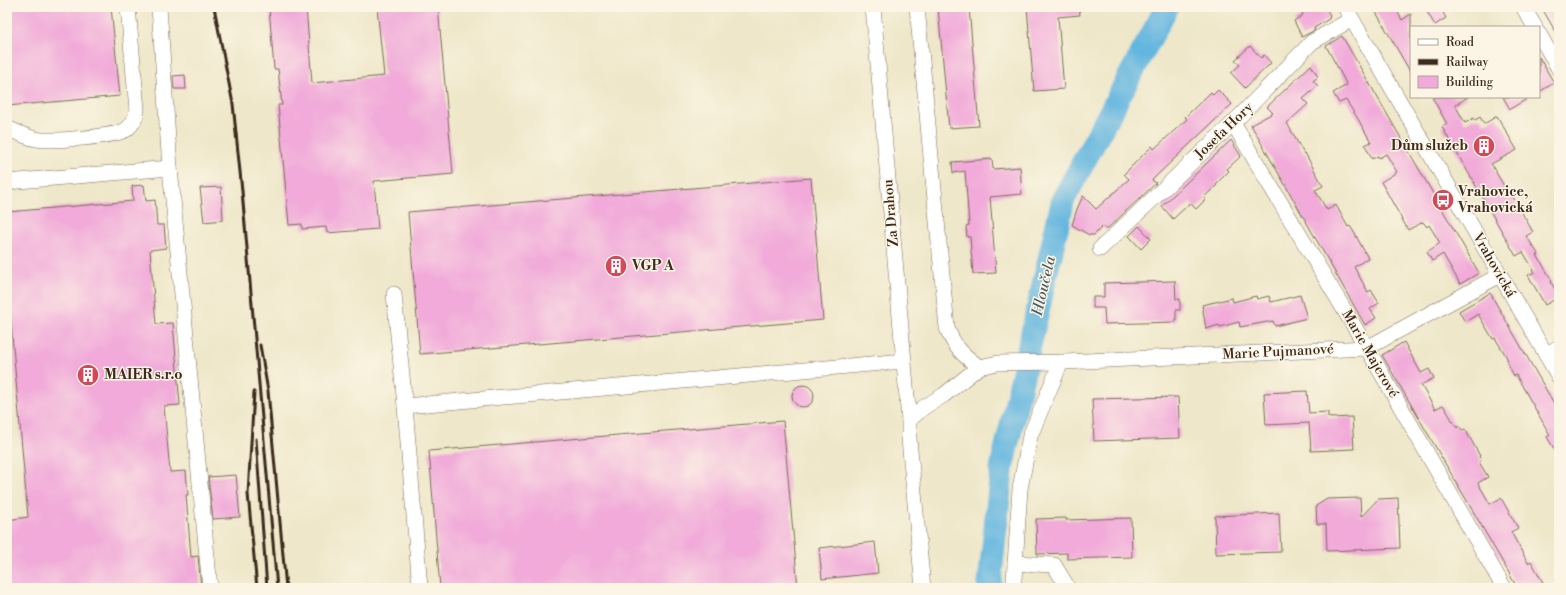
<svg xmlns="http://www.w3.org/2000/svg" width="1566" height="595" font-family="'Libre Bodoni',serif">
<style>
.lines{fill:none;stroke-linecap:round;stroke-linejoin:round}
.river{stroke:#63b6df;stroke-width:24}
.building{fill:#f1aad9}
.minor-casing{stroke:#7a6c5a;stroke-width:16}
.minor{stroke:#fff;stroke-width:15}
.rail{stroke:#3b2a1e;stroke-width:3}
.labels{text-anchor:middle;dominant-baseline:central;stroke-width:3;stroke-linejoin:round;paint-order:stroke}
.street-label{font-size:14px;fill:#3b2a1e;stroke:#fcf5e5}
.poi-label{font-size:14px;font-weight:bold;fill:#3b2a1e;stroke:#fcf5e5;text-anchor:start}
.water-label{font-size:15px;font-style:italic;fill:#495b62;stroke:#fcf5e5}
</style>
<rect width="100%" height="100%" fill="#fcf5e5"/>
<filter id="ink" filterUnits="userSpaceOnUse"><feTurbulence type="fractalNoise" baseFrequency=".025" numOctaves="2"/><feDisplacementMap in="SourceGraphic" scale="8" xChannelSelector="R" yChannelSelector="G"/><feConvolveMatrix kernelMatrix="1 2 1 2 8 2 1 2 1" color-interpolation-filters="sRGB"/></filter>
<filter id="wash" filterUnits="userSpaceOnUse"><feTurbulence type="fractalNoise" baseFrequency=".012" numOctaves="4" result="noise"/><feDisplacementMap in="SourceGraphic" scale="16" xChannelSelector="R" yChannelSelector="G"/><feGaussianBlur stdDeviation="0.9" result="paint"/><feColorMatrix in="noise" values="0 0 0 0 0 0 0 0 0 0 0 0 0 0 0 0 0 1.4 0 .05"/><feComposite in="paint" operator="in"/></filter>
<g filter="url(#wash)">
<rect width="100%" height="100%" fill="#eee7c9"/>
<g class="lines">
<!-- river -->
<polyline class="river" points="989,588 1002,466 1063,200 1167,7"/>
</g>
<g id="blocks">
<!-- building -->
<g class="building">
<polygon points="7,7 111,7 120,96 7,106"/>
<polygon points="269,7 306,7 312,83 384,76 377,7 438,7 453,174 374,181 378,229 327,233 326,227 302,229 302,224 289,225 278,105 282,105 278,69 274,69"/>
<polygon points="938,7 969,7 979,126 949,128"/>
<polygon points="1027,7 1079,7 1080,15 1058,17 1064,89 1034,91"/>
<polygon points="1312,7 1325,7 1330,15 1329,19 1314,28 1315,30 1302,37 1294,21 1303,15 1302,13"/>
<polygon points="1373,7 1395,7 1402,20 1411,14 1411,73"/>
<polygon points="1424,7 1440,7 1446,18 1435,25"/>
<polygon points="1541,7 1559,7 1559,38 1546,15"/>
<polygon points="1342,36 1479,273 1460,284 1443,254 1432,261 1427,252 1440,243 1429,225 1427,227 1423,222 1408,230 1381,182 1397,172 1386,154 1379,158 1378,156 1372,159 1365,145 1371,142 1358,119 1346,100 1339,103 1333,93 1347,85 1326,46"/>
<polygon points="1250,46 1261,58 1264,55 1271,63 1245,88 1231,73 1240,65 1235,60"/>
<polygon points="1539,57 1554,83 1539,92"/>
<polygon points="1311,65 1318,77 1313,81 1318,86 1303,99 1308,104 1287,123 1304,154 1305,153 1323,186 1315,190 1327,210 1336,205 1348,227 1350,226 1355,234 1368,258 1354,267 1368,292 1371,290 1379,303 1370,309 1376,318 1365,325 1251,125 1273,113 1267,107"/>
<polygon points="185,75 186,89 174,89 173,76"/>
<polygon points="1218,90 1232,104 1152,180 1156,183 1106,230 1103,226 1094,235 1089,235 1072,225 1077,209 1083,196 1096,209 1129,179 1124,174 1152,146 1154,149 1187,119 1185,117 1211,92 1213,95"/>
<polygon points="1432,97 1468,97 1455,105 1465,123 1474,118 1475,120 1480,117 1484,124 1497,116 1517,150 1491,164 1507,191 1509,190 1533,232 1526,236 1539,255 1537,255 1552,281 1551,282 1559,297 1545,305 1528,275 1535,272 1523,252 1516,256 1442,127 1447,124"/>
<polygon points="1503,97 1530,97 1510,109"/>
<polygon points="1231,140 1241,156 1227,169 1229,171 1216,184 1217,185 1204,197 1206,199 1196,209 1190,203 1173,219 1162,206"/>
<polygon points="992,159 993,169 1020,167 1022,194 990,197 996,273 973,274 970,237 967,237 966,226 969,225 965,171 953,173 952,162"/>
<polygon points="811,178 823,320 420,354 408,212"/>
<polygon points="144,185 146,201 155,200 157,225 164,225 166,248 150,250 156,324 173,323 180,405 164,406 170,472 186,471 188,495 186,495 191,557 198,556 201,588 7,588 7,520 28,517 7,278 7,212 133,201 132,186"/>
<polygon points="221,187 223,220 204,222 200,188"/>
<polygon points="1139,226 1151,239 1141,249 1129,236"/>
<polygon points="1175,281 1176,299 1180,299 1180,310 1176,310 1176,322 1105,324 1104,308 1093,308 1093,297 1104,297 1104,283"/>
<polygon points="1490,293 1559,412 1559,457 1547,437 1550,435 1516,375 1514,376 1507,362 1508,361 1506,356 1495,338 1493,339 1478,314 1465,322 1459,311"/>
<polygon points="1300,295 1307,318 1275,326 1273,321 1240,327 1239,322 1220,327 1219,325 1206,329 1202,305 1232,298 1233,302 1256,296 1257,299 1269,296 1271,302"/>
<polygon points="1404,342 1421,373 1429,369 1434,378 1421,385 1435,409 1443,405 1457,428 1459,426 1462,430 1465,429 1480,456 1479,456 1481,460 1479,462 1488,477 1478,483 1490,504 1501,498 1518,528 1511,532 1528,563 1531,561 1546,588 1517,588 1509,573 1382,355"/>
<circle cx="803" cy="396" r="11"/>
<polygon points="1307,391 1309,413 1328,412 1328,417 1330,417 1330,418 1352,417 1354,449 1311,451 1309,423 1266,425 1264,393"/>
<polygon points="1178,397 1180,438 1094,441 1092,399"/>
<polygon points="783,421 798,588 440,588 429,451"/>
<polygon points="236,475 240,517 213,519 208,477"/>
<polygon points="1360,498 1361,517 1378,499 1398,498 1400,548 1327,551 1326,524 1317,524 1316,506 1327,499"/>
<polygon points="1279,513 1281,552 1216,554 1215,516"/>
<polygon points="1066,518 1066,520 1131,518 1132,557 1067,559 1067,553 1037,554 1036,519"/>
<polygon points="875,542 878,573 822,579 819,548"/>
</g>
</g>
</g>
<g filter="url(#ink)">
<use href="#blocks" fill-opacity="0" stroke="#7a6c5a" stroke-width="1"/>
<g class="lines">
<!-- minor casing -->
<g class="minor-casing">
<g id="minor">
<polyline points="159,7 170,168 210,588"/>
<polyline points="873,7 909,420 909,439 923,588"/>
<path d="M 917,7 L 947,328 C 954,347 963,355 979,367"/>
<polyline points="1345,7 1559,377"/>
<polyline points="1523,7 1535,27"/>
<polyline points="1539,34 1559,69"/>
<polyline points="1233,123 1367,348 1504,588"/>
<path d="M 7,128 C 16,132 26,137 36,139 C 50,142 116,137 127,129 C 133,124 136,118 137,110 L 128,7"/>
<polyline points="7,182 170,168"/>
<polyline points="1100,249 1233,123 1312,42 1352,19"/>
<polyline points="394,294 405,406"/>
<polyline points="1546,355 1559,347"/>
<polyline points="909,420 924,407 944,395 979,367 998,363 1064,362 1367,348 1500,275"/>
<polyline points="1015,563 1054,565 1068,588"/>
<polyline points="1014,580 1020,489 1030,436 1061,362"/>
<polyline points="420,588 405,406 904,361"/>
</g>
</g>
<!-- minor -->
<use href="#minor" class="minor"/>
<!-- rail -->
<g class="rail">
<polyline points="214,7 233,104 242,191 277,588"/>
<polyline points="260,345 268,391 286,588"/>
<polyline points="254,392 248,494 257,588"/>
<polyline points="256,439 267,588"/>
</g>
</g>
</g>
<!-- icons -->
<defs>
<g id="building-disc" transform="scale(1.15)"><circle r="9.5" fill="#d1495b" stroke="#fcf5e5"/><path d="M-4-6H4V6H1V3H-1V6H-4ZM-2.5-4.3h1.7v1.8h-1.7ZM.8-4.3h1.7v1.8H.8ZM-2.5-1h1.7V.8h-1.7ZM.8-1h1.7V.8H.8Z" fill="#fff"/></g>
<g id="bus-disc" transform="scale(1.15)"><circle r="9.5" fill="#d1495b" stroke="#fcf5e5"/><path d="M-5-6H5V4H4V6H2V4H-2V6H-4V4H-5ZM-3.5-4V0h7V-4ZM-3.5 1.2v1.5H-2V1.2ZM2 1.2v1.5H3.5V1.2Z" fill="#fff"/></g>
</defs>
<g fill-rule="evenodd">
<use href="#building-disc" x="1484" y="146"/>
<use href="#bus-disc" x="1443" y="200"/>
<use href="#building-disc" x="616" y="266"/>
<use href="#building-disc" x="88" y="375"/>
</g>
<g class="labels">
<!-- street labels -->
<g class="street-label">
<text transform="translate(1224 131) rotate(-44)">Josefa Hory</text>
<text transform="translate(891 213) rotate(-95)">Za Drahou</text>
<text transform="translate(1494 265) rotate(60)">Vrahovická</text>
<text transform="translate(1278 352) rotate(-3)">Marie Pujmanové</text>
<text transform="translate(1370 354) rotate(60)">Marie Majerové</text>
</g>
<!-- poi labels -->
<g class="poi-label">
<text x="1468" y="146" text-anchor="end">Dům služeb</text>
<text x="1458" y="192">Vrahovice,<tspan x="1458" dy="16">Vrahovická</tspan></text>
<text x="632" y="266">VGP A</text>
<text x="104" y="375">MAIER s.r.o</text>
</g>
<!-- water labels -->
<g class="water-label">
<text transform="translate(1044 286) rotate(-77)">Hloučela</text>
</g>
</g>
<!-- margin -->
<rect width="1566" height="595" fill="none" stroke="#fcf5e5" stroke-width="24"/>
<!-- legend -->
<rect x="1410" y="26" width="130" height="72" fill="#fcf5e5" stroke="#afa495"/>
<rect x="1418" y="39" width="20" height="6" fill="#ffffff" stroke="#afa495"/>
<text x="1446" y="46" font-size="12" fill="#3b2a1e">Road</text>
<rect x="1418" y="59" width="20" height="6" fill="#3b2a1e" stroke="#afa495"/>
<text x="1446" y="66" font-size="12" fill="#3b2a1e">Railway</text>
<rect x="1418" y="76" width="20" height="12" fill="#f1aad9" stroke="#afa495"/>
<text x="1446" y="86" font-size="12" fill="#3b2a1e">Building</text>
</svg>
